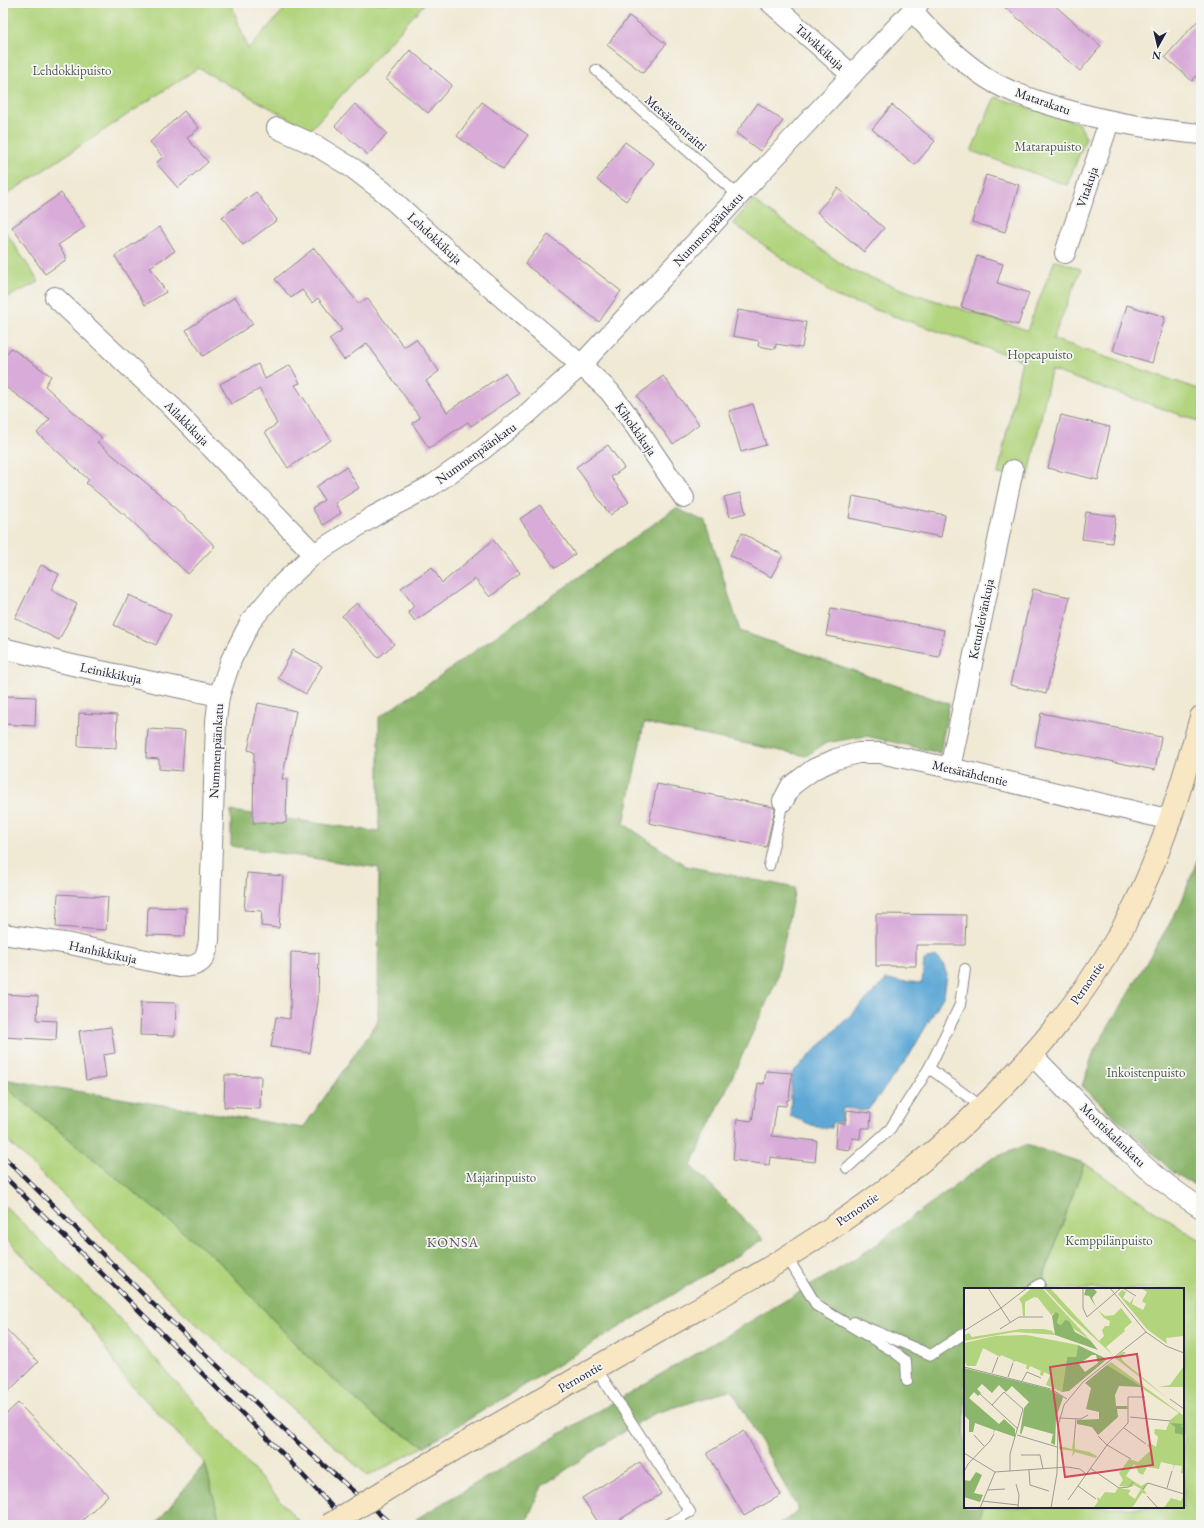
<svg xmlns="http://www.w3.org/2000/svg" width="1204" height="1528" font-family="'EB Garamond',serif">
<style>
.green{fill:#b1d47d;stroke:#6a7b5c}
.forest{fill:#8cb66c;stroke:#576c54}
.water{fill:#5ea8d6;stroke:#406588}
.building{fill:#d8abd8}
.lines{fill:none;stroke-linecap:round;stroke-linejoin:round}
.lane-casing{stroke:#898688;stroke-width:12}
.street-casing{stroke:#898688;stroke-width:22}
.secondary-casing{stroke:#898688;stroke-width:24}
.lane{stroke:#fff;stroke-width:10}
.street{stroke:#fff;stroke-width:20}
.secondary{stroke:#f9e7c3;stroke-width:22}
.rail-casing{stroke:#22223b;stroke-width:4.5}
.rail{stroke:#f6f6f2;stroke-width:3;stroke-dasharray:9;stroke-linecap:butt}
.secondary-bridge-casing{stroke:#898688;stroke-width:24;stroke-linecap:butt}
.secondary-bridge{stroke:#f9e7c3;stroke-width:22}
.labels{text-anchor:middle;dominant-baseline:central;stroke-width:3.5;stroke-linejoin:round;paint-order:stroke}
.street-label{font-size:13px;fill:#22223b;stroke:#f6f6f2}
.park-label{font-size:13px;fill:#4d574f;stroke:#f6f6f2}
.neighbourhood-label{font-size:14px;letter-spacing:1px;fill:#625272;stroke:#f6f6f2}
.inset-road{fill:none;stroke:#9e9997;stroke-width:1}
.view{fill:#d1495b;fill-opacity:0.15;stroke:#d1495b;stroke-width:2}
.inset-edge{fill:none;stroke:#22223b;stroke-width:2}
</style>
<rect width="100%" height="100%" fill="#f6f6f2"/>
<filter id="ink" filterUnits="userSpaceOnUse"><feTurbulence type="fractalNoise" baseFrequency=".025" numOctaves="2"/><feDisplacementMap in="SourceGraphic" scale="8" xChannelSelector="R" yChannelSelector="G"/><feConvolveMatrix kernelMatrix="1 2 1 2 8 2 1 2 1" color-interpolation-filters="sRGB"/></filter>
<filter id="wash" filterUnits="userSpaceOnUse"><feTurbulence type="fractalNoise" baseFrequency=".012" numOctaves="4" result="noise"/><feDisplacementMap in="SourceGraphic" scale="16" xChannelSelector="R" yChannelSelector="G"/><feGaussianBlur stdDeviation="0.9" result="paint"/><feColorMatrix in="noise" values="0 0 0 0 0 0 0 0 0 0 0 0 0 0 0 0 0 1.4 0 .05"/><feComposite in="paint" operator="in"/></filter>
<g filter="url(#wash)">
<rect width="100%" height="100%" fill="#f0e9d4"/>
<!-- green -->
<g class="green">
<polygon points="3,3 231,3 248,49 290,3 425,3 310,130 198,68 3,197"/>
<polygon points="995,97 1079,123 1086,138 1067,185 971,151"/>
<polygon points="753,200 850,270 915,294 1027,330 1055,260 1081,269 1053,339 1201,390 1201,422 1051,370 1028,480 998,474 1022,360 835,296 733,223"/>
<polygon points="3,228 39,282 3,299"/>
<polygon points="3,1085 222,1264 300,1349 381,1422 425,1446 368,1476 174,1304 3,1136"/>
<polygon points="1084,1163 1185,1231 1201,1240 1201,1525 978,1525 983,1507 1183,1507 1183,1289 1040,1289"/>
<polygon points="3,1204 120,1319 302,1525 217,1525 220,1522 205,1463 124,1377 91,1326 3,1235"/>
</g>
<!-- forest -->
<g class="forest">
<polygon points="676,508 706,522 740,631 949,704 940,753 866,736 826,743 806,756 644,723 624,824 686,866 795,888 776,982 691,1166 764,1239 425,1446 381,1422 300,1349 222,1264 3,1085 3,1079 303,1128 378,1021 379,868 231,846 231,811 379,832 379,717 423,688"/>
<polygon points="1201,850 1201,1189 1173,1172 1082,1086 1094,1051 1180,906"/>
<polygon points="1026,1145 1084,1163 1039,1289 965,1289 965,1507 983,1507 978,1525 778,1525 799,1511 732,1390 656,1413 633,1425 542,1486 525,1525 422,1525 416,1519 854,1260 991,1159"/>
<polygon points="205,1463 220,1522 217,1525 155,1525"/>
</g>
<!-- water -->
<polygon class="water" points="937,957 943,964 947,975 944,995 909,1056 868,1110 843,1108 841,1122 833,1122 832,1128 817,1127 790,1116 792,1073 886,980 922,983 924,960"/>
<g id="blocks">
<!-- building -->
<g class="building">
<polygon points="1000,3 1052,3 1101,46 1080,71"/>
<polygon points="629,16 666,44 643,73 607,45"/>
<polygon points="1201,17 1201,71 1192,81 1165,57"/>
<polygon points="410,50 452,85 428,113 386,79"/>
<polygon points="482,102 528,135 503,169 457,136"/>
<polygon points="758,103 783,121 760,151 736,133"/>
<polygon points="355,104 387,133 368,155 335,126"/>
<polygon points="892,105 935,141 915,165 872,129"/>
<polygon points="184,111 199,128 187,138 208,162 178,188 156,163 163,157 150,142"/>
<polygon points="625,142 654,163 626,201 597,180"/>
<polygon points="986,175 1019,185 1005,232 972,222"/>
<polygon points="838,188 884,228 864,252 817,212"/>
<polygon points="256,192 277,220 243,245 222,217"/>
<polygon points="61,193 85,227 58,245 67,259 45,274 12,227"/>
<polygon points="160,227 175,251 150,267 166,292 145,305 115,256"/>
<polygon points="548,235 621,291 599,322 525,264"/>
<polygon points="314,248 359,304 367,298 404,347 416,339 439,371 426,381 447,412 505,373 519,394 471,426 468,422 429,448 412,423 420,418 367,343 344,360 329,339 342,330 318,298 312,303 302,290 291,298 275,279"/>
<polygon points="977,256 1003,264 997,283 1029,293 1018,325 961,307"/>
<polygon points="235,297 253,324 203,356 186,330"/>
<polygon points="1127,305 1165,317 1152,363 1113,351"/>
<polygon points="738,310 806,322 802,348 776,344 775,349 758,346 759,341 733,336"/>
<polygon points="11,348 51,376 45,386 102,438 97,442 169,502 215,546 188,574 123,513 123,514 86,483 89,480 37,433 50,419 3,385 3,359"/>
<polygon points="258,364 265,379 290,365 300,383 295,385 331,440 288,468 265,432 277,424 260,389 231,404 220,384"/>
<polygon points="663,376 699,424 673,444 637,396"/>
<polygon points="753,404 766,445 741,452 729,411"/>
<polygon points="1061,415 1110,427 1098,480 1048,468"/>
<polygon points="608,445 624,468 611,477 629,502 610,515 576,467"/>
<polygon points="346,467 359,488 335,503 341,513 323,525 312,508 324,500 316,487"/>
<polygon points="740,493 746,513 730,517 724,497"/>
<polygon points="853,496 945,515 941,537 849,518"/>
<polygon points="540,505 575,554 555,568 520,519"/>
<polygon points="1086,512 1116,516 1112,543 1082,539"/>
<polygon points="742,533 783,555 771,577 730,555"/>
<polygon points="493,540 520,573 490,597 475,579 415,621 408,612 414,606 401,588 432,567 442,583"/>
<polygon points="41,565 59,574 51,590 77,604 59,640 15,618"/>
<polygon points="1033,589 1070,597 1046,694 1010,685"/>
<polygon points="129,595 171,615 156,645 114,625"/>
<polygon points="357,603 394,644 378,658 342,616"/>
<polygon points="831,608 944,630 939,657 826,636"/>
<polygon points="293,650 322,666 306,694 278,678"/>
<polygon points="5,696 36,697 35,726 3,724"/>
<polygon points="258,703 296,711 282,779 287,779 286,823 253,823 254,752 248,750"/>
<polygon points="79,713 117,715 116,748 78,746"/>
<polygon points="1041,713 1161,737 1155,770 1035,746"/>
<polygon points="148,729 185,731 182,771 159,769 159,759 146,758"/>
<polygon points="657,784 773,807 775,809 766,847 649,823"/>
<polygon points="247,873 283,876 279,928 261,926 262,911 244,910"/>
<polygon points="58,894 108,897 106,930 56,927"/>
<polygon points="148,907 186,908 185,936 147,935"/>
<polygon points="876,914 966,915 965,945 916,945 916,966 876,966"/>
<polygon points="291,952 319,953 318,1001 310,1053 271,1047 276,1017 290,1019"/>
<polygon points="3,994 38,996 37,1020 57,1021 56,1040 3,1037"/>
<polygon points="141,1002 176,1003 175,1036 140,1035"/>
<polygon points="111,1027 115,1053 103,1055 106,1077 86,1080 79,1031"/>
<polygon points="766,1071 792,1073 789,1100 787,1100 786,1106 777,1105 772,1136 817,1141 815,1162 770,1157 769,1165 733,1160 737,1119 752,1121 758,1083 764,1084"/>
<polygon points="225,1075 261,1076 260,1109 224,1107"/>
<polygon points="847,1110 871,1113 870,1128 861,1128 860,1139 852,1138 850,1150 835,1148 837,1123 845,1124"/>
<polygon points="3,1326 38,1362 3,1397"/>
<polygon points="18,1403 108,1495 78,1525 3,1525 3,1417"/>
<polygon points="744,1431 781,1495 744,1516 707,1453"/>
<polygon points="640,1462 661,1494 611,1525 600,1525 582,1498"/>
</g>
</g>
</g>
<g filter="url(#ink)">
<use href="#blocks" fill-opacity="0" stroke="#898688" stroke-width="1"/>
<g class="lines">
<!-- lane casing -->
<g class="lane-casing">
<g id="lane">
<polyline points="596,70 739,196"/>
<polyline points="769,866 783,801"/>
<polyline points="929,1068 960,1005 965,969"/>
<polyline points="847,1168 890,1129 929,1068 982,1107"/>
<polyline points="787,1257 817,1306 893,1351 906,1361 907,1381"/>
<polyline points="1033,1289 1040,1284"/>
<polyline points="854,1322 931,1355 965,1333"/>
<polyline points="596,1368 690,1512 667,1525"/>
</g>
</g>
<!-- street casing -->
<g class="street-casing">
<g id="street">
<polyline points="771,3 852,75"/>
<path d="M 912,10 C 935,37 959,60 988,79 C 1005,90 1025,97 1044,103 C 1096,120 1146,129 1201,134"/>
<polyline points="277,128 315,145 354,169 384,192 458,260 581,365 609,391 629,417 684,498"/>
<polyline points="1065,253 1109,122"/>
<polyline points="55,297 172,407 314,554"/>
<polyline points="3,648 63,663 219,696"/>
<polyline points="950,768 1013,470"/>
<polyline points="783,801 791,786 814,769 836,759 858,753 880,753 950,768 1171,820"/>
<path d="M 3,934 L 70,944 L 179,967 C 201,967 206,961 209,940 L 216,721 L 219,696 L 231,660 L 251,621 L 281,585 L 314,554 L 374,516 L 431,486 L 477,454 L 526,415 L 581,365 L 919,3"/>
<path d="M 1031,1054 C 1085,1108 1136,1168 1201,1208"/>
</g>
</g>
<!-- secondary casing -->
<g class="secondary-casing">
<path id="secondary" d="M 405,1478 C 490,1429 574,1380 659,1331 C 702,1306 746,1283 788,1256 C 828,1231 868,1204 906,1174 C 988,1110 1070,1022 1121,931 C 1159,864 1180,791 1201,717"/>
</g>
<!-- lane -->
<use href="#lane" class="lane"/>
<!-- street -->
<use href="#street" class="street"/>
<!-- secondary -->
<use href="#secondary" class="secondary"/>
<!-- rail casing -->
<g class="rail-casing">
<g id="rail">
<polyline points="3,1156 154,1305 294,1439 392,1525"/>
<polyline points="3,1175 284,1455 349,1525"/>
</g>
</g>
<!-- rail -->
<use href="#rail" class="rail"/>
<!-- secondary-bridge casing -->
<g class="secondary-bridge-casing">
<polyline id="secondary-bridge" points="329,1525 405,1478"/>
</g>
<!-- secondary-bridge -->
<use href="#secondary-bridge" class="secondary-bridge"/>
</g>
</g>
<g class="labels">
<!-- street labels -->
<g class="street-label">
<text transform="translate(820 47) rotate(42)">Talvikkikuja</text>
<text transform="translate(1043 101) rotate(19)">Matarakatu</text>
<text transform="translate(676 123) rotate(41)">Metsäaronraitti</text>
<text transform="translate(1087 187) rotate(-71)">Vitakuja</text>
<text transform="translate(708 229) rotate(-47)">Nummenpäänkatu</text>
<text transform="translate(435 238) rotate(43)">Lehdokkikuja</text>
<text transform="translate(187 423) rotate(45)">Ailakkikuja</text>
<text transform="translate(636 429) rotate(55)">Kihokkikuja</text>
<text transform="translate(476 453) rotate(-36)">Nummenpäänkatu</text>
<text transform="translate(981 619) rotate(-78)">Ketunleivänkuja</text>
<text transform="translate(111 673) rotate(12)">Leinikkikuja</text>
<text transform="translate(216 751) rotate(-87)">Nummenpäänkatu</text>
<text transform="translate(970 773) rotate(13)">Metsätähdentie</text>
<text transform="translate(103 952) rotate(12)">Hanhikkikuja</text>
<text transform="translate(1087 983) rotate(-55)">Pernontie</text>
<text transform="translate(1113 1135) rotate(44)">Montiskalankatu</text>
<text transform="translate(857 1209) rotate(-35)">Pernontie</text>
<text transform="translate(580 1377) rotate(-30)">Pernontie</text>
</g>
<!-- park labels -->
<g class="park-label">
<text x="72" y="70">Lehdokkipuisto</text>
<text x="1048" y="146">Matarapuisto</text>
<text x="1040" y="354">Hopeapuisto</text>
<text x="1146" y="1072">Inkoistenpuisto</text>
<text x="501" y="1177">Majarinpuisto</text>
<text x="1109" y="1240">Kemppilänpuisto</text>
</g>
<!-- neighbourhood labels -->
<g class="neighbourhood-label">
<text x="453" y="1242">KONSA</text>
</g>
</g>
<!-- overview -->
<g transform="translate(964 1288)">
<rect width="220" height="220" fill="#f0e9d4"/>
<path d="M 68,0 L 78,0 L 126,52 L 100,34 L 97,37 L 93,35 L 94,30 L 89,25 L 88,28 L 74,10 L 70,9 L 61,14 L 61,28 L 59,28 L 58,16 L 55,11 ZM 80,0 L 86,0 L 135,53 L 140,48 L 138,42 L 141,38 L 145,38 L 146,33 L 140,30 L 134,22 L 141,28 L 150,27 L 157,20 L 168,34 L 160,41 L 161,43 L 142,59 L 149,67 L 106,28 ZM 177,0 L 220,0 L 219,48 L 202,50 L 203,56 L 183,41 L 154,6 L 158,2 L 162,4 L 159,10 L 166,15 L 170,8 L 168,16 L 179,22 L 182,16 L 178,13 L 183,4 ZM 57,41 L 80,41 L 88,43 L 91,47 L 51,44 L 0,53 L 0,47 L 5,45 L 8,49 ZM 62,47 L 114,57 L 112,69 L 103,69 L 98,104 L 82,97 L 86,87 L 80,84 L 79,88 L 76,87 L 77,83 L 66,78 L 64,82 L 62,80 L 63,77 L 52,73 L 48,74 L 49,72 L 37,67 L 36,69 L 19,60 L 12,78 L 3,78 L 0,73 L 0,55 L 31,48 ZM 158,64 L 162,64 L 157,69 L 159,73 L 203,110 L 151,70 ZM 147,74 L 220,128 L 220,186 L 217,185 L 218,178 L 211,177 L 208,183 L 210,177 L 197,174 L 195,181 L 183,179 L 179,187 L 175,185 L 170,176 L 162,188 L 177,198 L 184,194 L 180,202 L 183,206 L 178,205 L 168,220 L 129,220 L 134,214 L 133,209 L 136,211 L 141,204 L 151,205 L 154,200 L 167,202 L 164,206 L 171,211 L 177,201 L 170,197 L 168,199 L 155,198 L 159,192 L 155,185 L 165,171 L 174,174 L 187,162 L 183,157 L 186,155 L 192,159 L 194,149 L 190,145 L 191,141 L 202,142 L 206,132 L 215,125 L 143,77 ZM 220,78 L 220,99 L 194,99 L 206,97 ZM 109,153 L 111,153 L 111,161 L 125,164 L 133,168 L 132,170 L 111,164 L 108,169 L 109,163 L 95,161 L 95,158 L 108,161 ZM 220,206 L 220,220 L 200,220 L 207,210 L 217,213 Z" fill="#b1d47d"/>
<path d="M 122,0 L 129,0 L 133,4 L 128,10 L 132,19 L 125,8 L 120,7 ZM 92,24 L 95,26 L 93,35 L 97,37 L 101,32 L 105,33 L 111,44 L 126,52 L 134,62 L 91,47 L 88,28 ZM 114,57 L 143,71 L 105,103 L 98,104 L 103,69 L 112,69 ZM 128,67 L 132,67 L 134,75 L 121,84 L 115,76 ZM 143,77 L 178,99 L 155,98 L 151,107 L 152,118 L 163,118 L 164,121 L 153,121 L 154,129 L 134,147 L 128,139 L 113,136 L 113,132 L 135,131 L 135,124 L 122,121 L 127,100 L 121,95 ZM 0,80 L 85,101 L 99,109 L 92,130 L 91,157 L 87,155 L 89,146 L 60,138 L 57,147 L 56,145 L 60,120 L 65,114 L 48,98 L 42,104 L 35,97 L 28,105 L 18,96 L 13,101 L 17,105 L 14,108 L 10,104 L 5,110 L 35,136 L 40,131 L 51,141 L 51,149 L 31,142 L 29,146 L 30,142 L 11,135 L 9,144 L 5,144 L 5,132 L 0,127 ZM 206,135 L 220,136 L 217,138 L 220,140 L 220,147 L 211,145 L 211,139 ZM 12,184 L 18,187 L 10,205 L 19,207 L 16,214 L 0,209 L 0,192 L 6,193 Z" fill="#8cb66c" fill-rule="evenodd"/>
<path class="inset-road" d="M 24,0 L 46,34M 119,0 L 119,20 L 123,29 L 157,0M 146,0 L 182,44 L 202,58 L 220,65M 159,0 L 172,8M 36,41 L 55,29 L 79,29M 0,43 L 37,20 L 63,0M 0,79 L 87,101 L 103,111M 28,85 L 34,69M 44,89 L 49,75M 58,93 L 63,84 L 77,90M 16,106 L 54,141M 206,111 L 220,121M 28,117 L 40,104 L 59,121 L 46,166 L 46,183M 166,129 L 206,133M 95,130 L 117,131 L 124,127M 160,140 L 182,156M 10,147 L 20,158M 53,147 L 93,159M 134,148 L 143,157 L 167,171M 110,153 L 112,131M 0,165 L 31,184 L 103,179 L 116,181 L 122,186M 57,167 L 76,167 L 79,181M 126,180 L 155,200 L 165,199 L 169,194M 65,182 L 66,197 L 85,203M 0,184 L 4,176 L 26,153 L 30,146M 52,196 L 55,207 L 54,220M 114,198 L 132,211M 203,200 L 208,183M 179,201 L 184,195 L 220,206M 24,202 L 41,201M 183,208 L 194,220M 104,212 L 143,157 L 164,135 L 164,109 L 181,109M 18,213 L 54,217M 16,220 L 31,184M 87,220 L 93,185 L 94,138 L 100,117 L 119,94 L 182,44"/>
<path class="view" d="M 173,66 L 189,177 L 101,189 L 86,79 Z"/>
<rect width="220" height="220" class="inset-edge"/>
</g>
<!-- margin -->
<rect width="1204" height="1528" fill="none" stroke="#f6f6f2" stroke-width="16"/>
<!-- north arrow -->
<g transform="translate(1158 46) rotate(188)" stroke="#f6f6f2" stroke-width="3" paint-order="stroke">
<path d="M0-3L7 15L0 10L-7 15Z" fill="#22223b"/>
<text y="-6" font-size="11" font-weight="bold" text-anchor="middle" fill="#22223b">N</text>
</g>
</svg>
